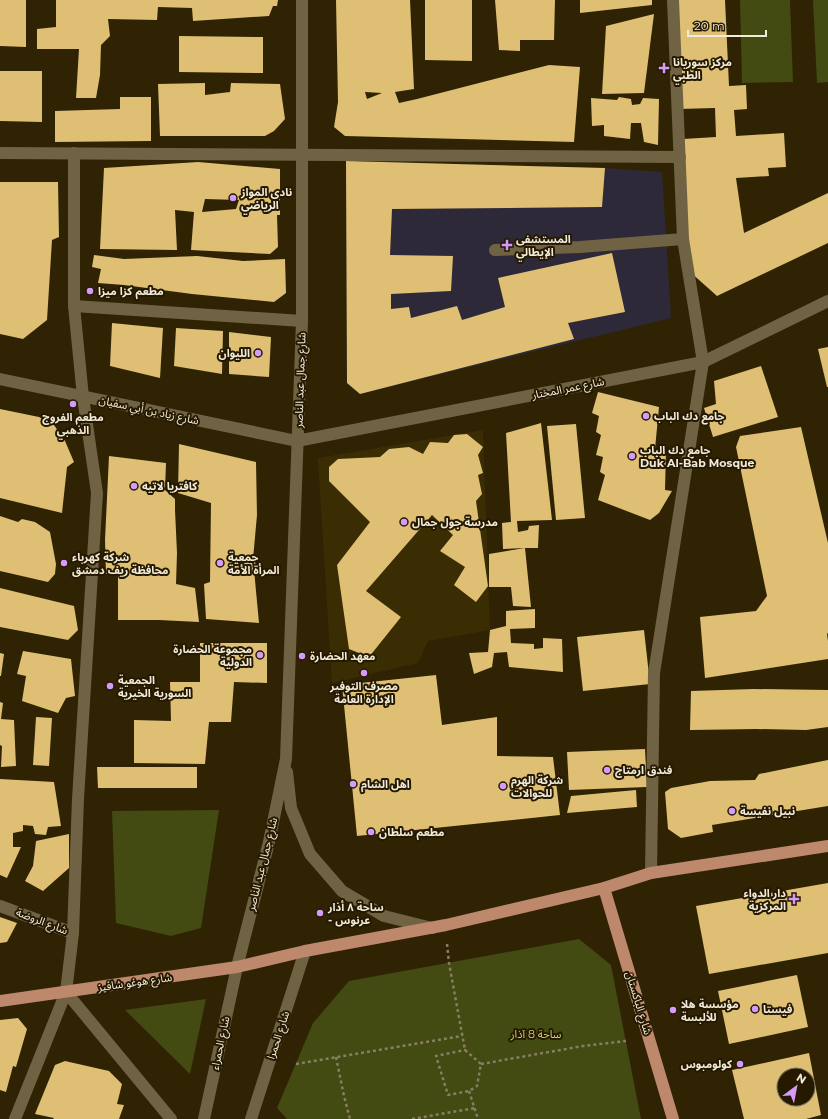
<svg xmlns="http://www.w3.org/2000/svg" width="828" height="1119" font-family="Montserrat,'Noto Sans Arabic',sans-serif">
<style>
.built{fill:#3a2c03}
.medical{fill:#2e2939}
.green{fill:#434a12}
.building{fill:#debf73;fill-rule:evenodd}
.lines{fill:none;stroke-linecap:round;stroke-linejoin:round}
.path{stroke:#887e66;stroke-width:2.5;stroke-dasharray:3 3;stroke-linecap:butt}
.minor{stroke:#706343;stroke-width:12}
.major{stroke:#bd886b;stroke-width:12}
.poi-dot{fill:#d59bfb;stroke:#251900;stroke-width:1.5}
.labels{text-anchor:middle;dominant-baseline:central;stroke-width:4;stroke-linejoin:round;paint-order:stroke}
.poi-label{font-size:11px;font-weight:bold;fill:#f2ebda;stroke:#251900;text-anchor:start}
.street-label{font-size:11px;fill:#f2ebda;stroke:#251900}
.park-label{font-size:11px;fill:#c6d66d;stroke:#251900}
</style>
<rect width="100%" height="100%" fill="#2f2304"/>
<!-- built -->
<polygon class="built" points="483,430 490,630 428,641 418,663 332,683 318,458"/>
<!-- medical -->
<polygon class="medical" points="346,161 605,168 662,172 671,318 360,394 347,383"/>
<!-- green -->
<g class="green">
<polygon points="740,0 790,0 793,82 742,83"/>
<polygon points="813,0 828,0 828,82 817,83"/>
<polygon points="219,810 201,928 171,936 116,923 112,811"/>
<polygon points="579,939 611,965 641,1119 287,1119 277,1108 313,1023 349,981"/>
<polygon points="206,999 190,1074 125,1010"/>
</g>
<!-- building -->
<g class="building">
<polygon points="0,0 26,0 26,47 0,46"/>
<polygon points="56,0 278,0 277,6 273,6 269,16 193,21 192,8 158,7 157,20 108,19 110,36 101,45 100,75 96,98 76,98 79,49 37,49 37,29 56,27"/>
<path d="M 336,0 L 410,0 L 414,89 L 395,92 L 399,103 L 417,99 L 549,65 L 580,67 L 574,142 L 345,136 L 334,127 L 338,102 ZM 365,92 L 382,93 L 367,99 Z"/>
<polygon points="425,0 472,0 472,61 425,60"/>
<polygon points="495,0 555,0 554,40 520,40 520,51 499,50"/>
<polygon points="580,0 652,0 652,5 580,13"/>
<polygon points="674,0 725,0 729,86 746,85 747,109 734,110 736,136 784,133 786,167 768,168 769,176 736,178 744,233 828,193 828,243 717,296 689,271 683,139 716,137 715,108 679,109"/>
<polygon points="654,14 644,93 602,94 606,26"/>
<polygon points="179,36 263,37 263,73 179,72"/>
<polygon points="0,71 42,71 42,122 0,121"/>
<polygon points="205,83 205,95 230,92 231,83 280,84 285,119 274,131 265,136 160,136 158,84"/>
<polygon points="120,97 151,97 151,141 55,142 55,111 120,109"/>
<polygon points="619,97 631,99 632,105 640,104 643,98 659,99 658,145 644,142 641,123 631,123 630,139 604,136 604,125 592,126 591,98 617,100"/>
<polygon points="346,161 605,168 602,207 392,209 390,255 453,256 451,291 391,294 391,309 409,307 411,318 457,306 462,320 505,307 498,278 612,253 625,312 568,323 574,339 360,394 347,383"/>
<path d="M 198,162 L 280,169 L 280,215 L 277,215 L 278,247 L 270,254 L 191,250 L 194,212 L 175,210 L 177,250 L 100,249 L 104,168 ZM 205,199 L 239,200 L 236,209 L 202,212 Z"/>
<polygon points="0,182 58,182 59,237 52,240 47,320 23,339 0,334"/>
<polygon points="94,255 124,259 197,256 243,261 285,259 286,293 274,302 192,294 124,285 98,283 101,269 92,267"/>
<polygon points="112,323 163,328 160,378 110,366"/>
<polygon points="176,328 223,331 222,374 174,366"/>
<polygon points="229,332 271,337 269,377 229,374"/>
<polygon points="828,347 828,387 827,387 818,349"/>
<polygon points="761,366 778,417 713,437 704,408 716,404 714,381"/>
<polygon points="598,392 659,407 655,449 666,450 665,490 672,491 659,513 650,520 598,500 605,475 600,472 603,457 596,455 601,435 596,432 599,416 592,413"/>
<polygon points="0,409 39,417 54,425 65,441 74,462 67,467 62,513 0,498"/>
<polygon points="541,423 552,520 517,521 518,532 528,530 529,526 539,525 538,548 525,548 531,607 513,606 511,587 489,587 489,554 525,548 503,549 502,523 511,522 506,433"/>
<polygon points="576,424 585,518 556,520 547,426"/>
<polygon points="801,427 828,543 828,633 827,634 828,641 828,659 705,678 700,617 756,611 767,596 736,447 740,436"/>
<polygon points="467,434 483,447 478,455 483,473 478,475 482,494 476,501 488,586 476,602 454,585 465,567 440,551 453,535 432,515 366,591 401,617 369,657 349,649 337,565 370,522 329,481 329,467 338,459 380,457 389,449 409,447 423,454 430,442 448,443 454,435"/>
<polygon points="179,444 256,462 257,515 253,559 259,623 206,619 204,584 210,582 211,503 178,493"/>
<polygon points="109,456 166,463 165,490 175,499 175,510 177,553 176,584 195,588 199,622 159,620 118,620 118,574 106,574 105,540"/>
<polygon points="0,516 18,522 22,519 35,522 50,532 56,564 55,574 48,582 0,571"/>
<polygon points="0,588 74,606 78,630 68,640 0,627"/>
<polygon points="535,609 535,628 510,629 511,643 534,644 534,649 543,648 543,638 562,639 563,672 509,667 507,652 494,653 492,667 474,674 469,653 488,652 490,630 506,626 506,611"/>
<polygon points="644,630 650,684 583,691 577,637"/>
<polygon points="200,643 267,643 267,683 234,682 231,722 209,722 205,764 134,763 134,720 171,721 170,682 200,682"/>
<polygon points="23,651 71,659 75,696 66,698 58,713 22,701 26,676 17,674"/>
<polygon points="0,653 4,654 1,676 0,676"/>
<polygon points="436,675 442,725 497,717 497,756 553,757 560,815 357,836 342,685"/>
<polygon points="754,689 828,690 828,727 806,730 756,729 690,730 691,691"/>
<polygon points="0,702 3,703 1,719 14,720 16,766 1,767 2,746 0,745"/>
<polygon points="36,717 52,718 49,766 33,765"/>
<polygon points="645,749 647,787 569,790 567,752"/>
<polygon points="828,760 828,806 712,825 713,832 681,838 668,829 665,792 671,788 710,781 755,780 759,774"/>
<polygon points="97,767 197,767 197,788 98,788"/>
<polygon points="0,779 54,782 61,826 48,827 46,835 35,834 33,826 23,825 23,831 13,833 13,847 21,847 7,878 0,875"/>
<polygon points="636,790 637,807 567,813 571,796"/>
<polygon points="69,834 69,868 43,891 25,881 33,866 36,841"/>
<polygon points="828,883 828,953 709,974 696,906"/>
<polygon points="0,917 17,923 7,942 0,943"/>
<polygon points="797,975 808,1027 729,1044 718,991"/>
<polygon points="18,1018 27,1029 16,1067 13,1066 6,1092 0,1090 0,1020"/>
<path d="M 809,1053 L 821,1115 L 806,1119 L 744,1119 L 732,1070 ZM 784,1075 L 808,1075 L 808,1099 L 784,1099 Z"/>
<polygon points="65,1061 109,1071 122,1084 117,1104 124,1105 119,1119 53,1119 54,1118 35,1114 55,1065"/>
</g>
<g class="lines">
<!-- path -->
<g class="path">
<polyline points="447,944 449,963 465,1050"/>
<polygon points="465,1050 481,1064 477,1086 469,1091 448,1095 436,1056"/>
<polyline points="336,1057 344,1096 350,1119"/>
<polyline points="296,1064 462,1036"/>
<polyline points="481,1064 583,1046 626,1041"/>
<polyline points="469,1091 478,1119"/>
<polyline points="412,1119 475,1108"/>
</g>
<!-- minor -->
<g class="minor">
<polyline points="0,153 680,157"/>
<polyline points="495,250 580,247 683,239"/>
<polyline points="74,306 302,321"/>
<polyline points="0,379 297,441 703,362 828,301"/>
<polyline points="287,772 291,808 310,854 342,891 384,916 432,928"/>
<polyline points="651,873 654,673 703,362 683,239 673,0"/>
<polyline points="0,906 73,933"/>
<polyline points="66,992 171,1119"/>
<polyline points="15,1119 66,992 73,933 78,799 97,493 83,397 74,306 74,153"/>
<polyline points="204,1119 237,967 269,842 286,759 302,321 302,0"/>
<polyline points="251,1119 305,951"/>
</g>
<!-- major -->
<g class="major">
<polyline points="604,888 673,1119"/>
<polyline points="0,1001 237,967 305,951 446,925 604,888 651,873 828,846"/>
</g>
</g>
<!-- markers -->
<g class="poi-dot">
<path d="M662 62h4v4h4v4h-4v4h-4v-4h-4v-4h4z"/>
<circle cx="233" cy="198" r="4"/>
<path d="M505 239h4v4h4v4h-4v4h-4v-4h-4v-4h4z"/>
<circle cx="90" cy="291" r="4"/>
<circle cx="258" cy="353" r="4"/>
<circle cx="73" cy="404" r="4"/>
<circle cx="646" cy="416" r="4"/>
<circle cx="632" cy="456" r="4"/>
<circle cx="134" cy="486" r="4"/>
<circle cx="404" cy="522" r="4"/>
<circle cx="64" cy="563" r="4"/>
<circle cx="220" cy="563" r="4"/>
<circle cx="260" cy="655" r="4"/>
<circle cx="302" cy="656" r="4"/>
<circle cx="364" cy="673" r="4"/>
<circle cx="110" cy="686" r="4"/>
<circle cx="607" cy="770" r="4"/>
<circle cx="353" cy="784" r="4"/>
<circle cx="503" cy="786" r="4"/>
<circle cx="732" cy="811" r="4"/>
<circle cx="371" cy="832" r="4"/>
<path d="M792 893h4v4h4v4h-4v4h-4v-4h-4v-4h4z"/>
<circle cx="320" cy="913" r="4"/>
<circle cx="755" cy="1009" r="4"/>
<circle cx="673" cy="1010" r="4"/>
<circle cx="740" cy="1064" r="4"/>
</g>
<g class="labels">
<!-- poi labels -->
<g class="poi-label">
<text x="673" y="62">مركز سوريانا<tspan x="673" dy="13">الطبي</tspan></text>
<text x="241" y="192">نادي المواز<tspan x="241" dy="13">الرياضي</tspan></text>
<text x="516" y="239">المستشفى<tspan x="516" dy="13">الإيطالي</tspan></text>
<text x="98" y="291">مطعم كزا ميزا</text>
<text x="250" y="353" text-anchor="end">الليوان</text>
<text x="654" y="416">جامع دك الباب</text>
<text x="73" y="417" text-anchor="middle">مطعم الفروج<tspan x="73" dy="13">الذهبي</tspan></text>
<text x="640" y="450">جامع دك الباب<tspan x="640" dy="13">Duk Al-Bab Mosque</tspan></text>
<text x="142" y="486">كافتريا لاتيه</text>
<text x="412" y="522">مدرسة جول جمال</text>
<text x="72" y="557">شركة كهرباء<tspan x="72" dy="13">محافظة ريف دمشق</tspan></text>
<text x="228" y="557">جمعية<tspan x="228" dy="13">المرأة الأمة</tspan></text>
<text x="252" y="649" text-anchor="end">مجموعة الحضارة<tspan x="252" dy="13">الدولية</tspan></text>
<text x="310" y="656">معهد الحضارة</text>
<text x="118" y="680">الجمعية<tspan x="118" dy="13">السورية الخيرية</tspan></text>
<text x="364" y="686" text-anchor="middle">مصرف التوفير<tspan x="364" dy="13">الإدارة العامة</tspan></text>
<text x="615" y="770">فندق ارمتاج</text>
<text x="511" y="780">شركة الهرم<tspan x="511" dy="13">للحوالات</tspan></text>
<text x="361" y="784">اهل الشام</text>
<text x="740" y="811">نبيل نفيسة</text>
<text x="379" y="832">مطعم سلطان</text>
<text x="786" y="893" text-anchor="end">دار الدواء<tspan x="786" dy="13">المركزية</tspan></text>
<text x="328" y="907">ساحة ٨ أذار<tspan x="328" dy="13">- عرنوس</tspan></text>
<text x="681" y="1004">مؤسسة هلا<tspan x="681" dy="13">للألبسة</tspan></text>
<text x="763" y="1009">فيستا</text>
<text x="732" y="1064" text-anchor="end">كولومبوس</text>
</g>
<!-- street labels -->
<g class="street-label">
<text transform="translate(300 380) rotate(-88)">شارع جمال عبد الناصر</text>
<text transform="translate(568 388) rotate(-11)">شارع عمر المختار</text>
<text transform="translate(149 410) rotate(12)">شارع زياد بن أبي سفيان</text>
<text transform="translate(262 864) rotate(-76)">شارع جمال عبد الناصر</text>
<text transform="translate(42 921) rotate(21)">شارع الروضة</text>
<text transform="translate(135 982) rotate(-8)">شارع هوغو شافيز</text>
<text transform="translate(639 1003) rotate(73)">شارع الباكستان</text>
<text transform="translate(278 1035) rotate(-72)">شارع الحمرا</text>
<text transform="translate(220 1043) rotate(-78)">شارع الحمراء</text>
</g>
<!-- park labels -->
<g class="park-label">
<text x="536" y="1034">ساحة 8 آذار</text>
</g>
</g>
<!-- north arrow -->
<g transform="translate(796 1087) rotate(32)"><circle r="19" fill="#251900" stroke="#776d57"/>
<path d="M0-3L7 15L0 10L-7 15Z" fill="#d59bfb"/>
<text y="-6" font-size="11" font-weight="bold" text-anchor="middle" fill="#f2ebda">N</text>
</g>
<!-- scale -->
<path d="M688 30v6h78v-6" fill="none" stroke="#f2ebda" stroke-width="2"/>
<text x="694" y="30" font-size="12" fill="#f2ebda" stroke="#251900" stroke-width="3" paint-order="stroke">20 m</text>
</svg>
